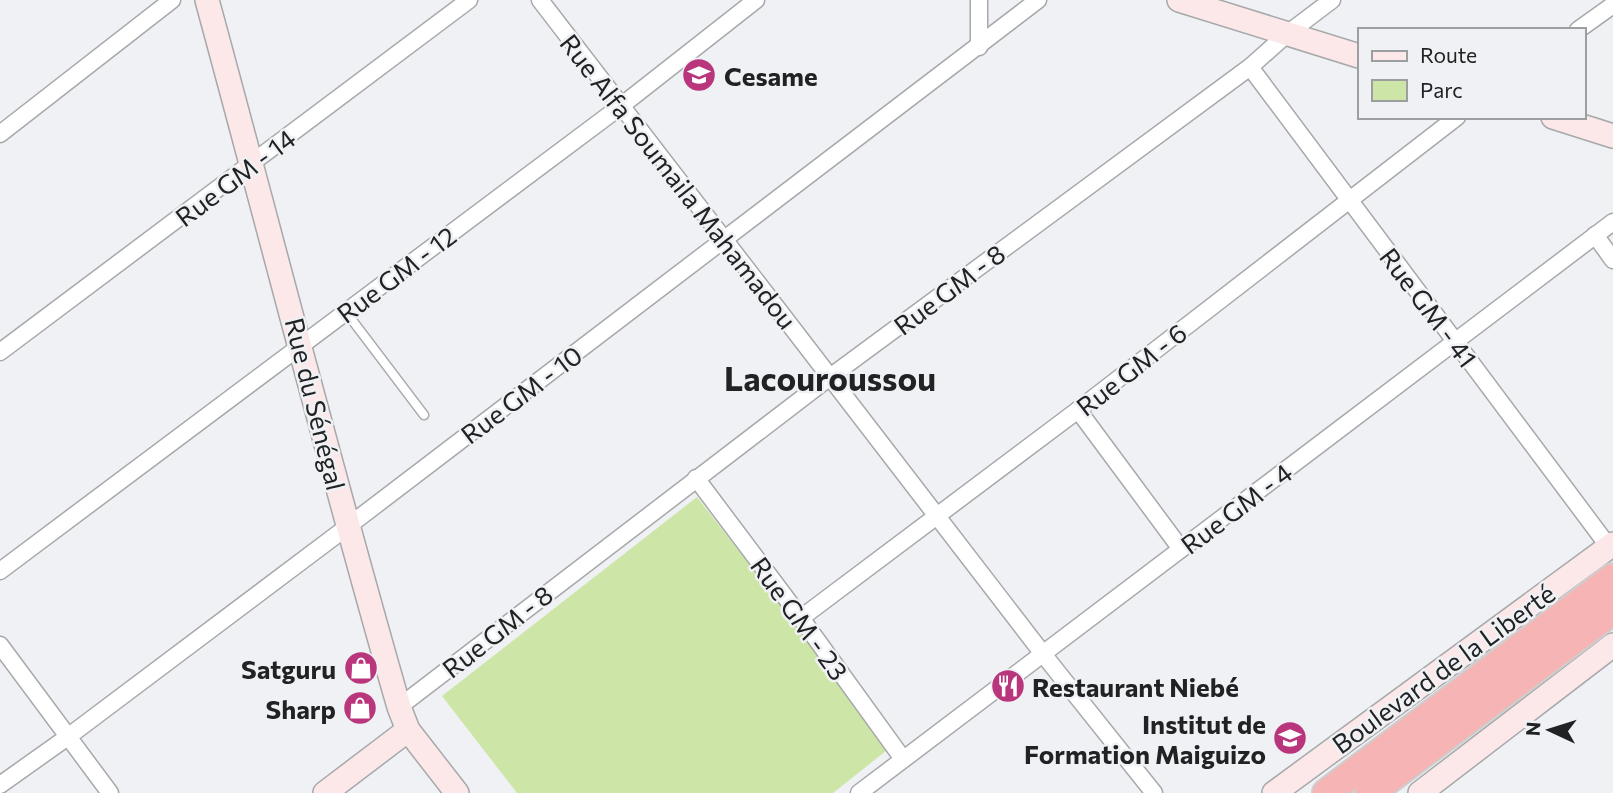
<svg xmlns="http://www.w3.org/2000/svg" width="1613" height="793" font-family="Commissioner,sans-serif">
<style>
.green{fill:#cde6a8}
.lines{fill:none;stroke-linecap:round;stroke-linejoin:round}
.lane-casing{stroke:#a6a8aa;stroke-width:11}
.street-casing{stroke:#a6a8aa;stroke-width:19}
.secondary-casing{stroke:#a6a8aa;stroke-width:26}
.highway-casing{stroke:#cececf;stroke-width:32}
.lane{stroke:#fff;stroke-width:8}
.street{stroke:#fff;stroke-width:16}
.secondary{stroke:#fce8e8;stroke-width:23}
.highway{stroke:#f6b4b4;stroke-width:28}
.labels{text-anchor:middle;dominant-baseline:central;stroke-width:5;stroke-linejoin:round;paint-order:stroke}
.poi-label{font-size:26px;font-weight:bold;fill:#212223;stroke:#eff1f4;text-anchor:end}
.street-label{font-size:26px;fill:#212223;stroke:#eff1f4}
.district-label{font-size:33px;font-weight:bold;fill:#212223;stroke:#eff1f4}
</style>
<rect width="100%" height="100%" fill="#eff1f4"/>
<!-- green -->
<polygon class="green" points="697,497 891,747 833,793 517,793 442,696"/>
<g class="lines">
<!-- lane casing -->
<g class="lane-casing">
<polyline id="lane" points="346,312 424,415"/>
</g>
<!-- street casing -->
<g class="street-casing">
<g id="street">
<polyline points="540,0 1043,654 1154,793"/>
<polyline points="979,0 979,47"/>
<polyline points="1578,30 1613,5"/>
<polyline points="1250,67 1609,547"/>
<polyline points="0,134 172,0"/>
<polyline points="1595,235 1613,260"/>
<polyline points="0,352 469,0"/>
<polyline points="1078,410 1181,549"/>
<polyline points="696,478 801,618 903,759"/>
<polyline points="0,571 621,106 756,0"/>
<polyline points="801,618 1078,410 1457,117"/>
<polyline points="0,645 110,793"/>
<polyline points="399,707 830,377 1250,67 1287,34 1332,0"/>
<polyline points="0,785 69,736 347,527 1038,0"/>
<polyline points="859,793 1613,222"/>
</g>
</g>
<!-- secondary casing -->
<g class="secondary-casing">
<g id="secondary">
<path d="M 207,0 C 271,235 331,472 399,707 L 408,730 L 457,793"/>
<polyline points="1179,0 1359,56"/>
<polyline points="1553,117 1613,136"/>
<polyline points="325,793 408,730"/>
<polyline points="1274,793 1613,544"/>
<polyline points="1420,793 1613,645"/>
</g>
</g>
<!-- highway casing -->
<g class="highway-casing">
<g id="highway">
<polyline points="1327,793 1613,578"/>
<polyline points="1370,793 1613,610"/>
</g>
</g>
<!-- lane -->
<use href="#lane" class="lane"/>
<!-- street -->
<use href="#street" class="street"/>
<!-- secondary -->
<use href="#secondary" class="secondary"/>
<!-- highway -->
<use href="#highway" class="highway"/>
</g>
<!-- icons -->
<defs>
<g id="university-disc" transform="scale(1.75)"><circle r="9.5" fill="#b9367d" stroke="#eff1f4"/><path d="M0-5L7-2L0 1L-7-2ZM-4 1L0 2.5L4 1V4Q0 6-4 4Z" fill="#fff"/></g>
<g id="shop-disc" transform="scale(1.75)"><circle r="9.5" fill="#b9367d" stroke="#eff1f4"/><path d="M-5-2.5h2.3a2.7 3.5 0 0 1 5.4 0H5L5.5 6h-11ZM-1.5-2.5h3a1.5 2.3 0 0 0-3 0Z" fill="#fff"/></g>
<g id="restaurant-disc" transform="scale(1.75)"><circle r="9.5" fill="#b9367d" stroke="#eff1f4"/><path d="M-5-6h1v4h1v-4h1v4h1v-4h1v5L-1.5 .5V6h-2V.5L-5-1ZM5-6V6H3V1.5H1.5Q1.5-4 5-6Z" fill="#fff"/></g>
</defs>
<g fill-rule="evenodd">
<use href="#university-disc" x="699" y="75"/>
<use href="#shop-disc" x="361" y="668"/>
<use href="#restaurant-disc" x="1008" y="686"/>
<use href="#shop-disc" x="360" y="708"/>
<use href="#university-disc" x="1290" y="738"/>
</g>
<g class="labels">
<!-- poi labels -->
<g class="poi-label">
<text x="724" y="75" text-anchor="start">Cesame</text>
<text x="336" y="668">Satguru</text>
<text x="1032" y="686" text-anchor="start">Restaurant Niebé</text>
<text x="336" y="708">Sharp</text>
<text x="1266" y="723">Institut de<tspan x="1266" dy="30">Formation Maiguizo</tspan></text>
</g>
<!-- street labels -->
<g class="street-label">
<text transform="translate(235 177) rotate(-37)">Rue GM - 14</text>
<text transform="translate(679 181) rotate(52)">Rue Alfa Soumaila Mahamadou</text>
<text transform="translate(396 274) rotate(-37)">Rue GM - 12</text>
<text transform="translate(949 289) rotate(-37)">Rue GM - 8</text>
<text transform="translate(1429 307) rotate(53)">Rue GM - 41</text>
<text transform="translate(1131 369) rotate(-38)">Rue GM - 6</text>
<text transform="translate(521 394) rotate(-37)">Rue GM - 10</text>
<text transform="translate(316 404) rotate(76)">Rue du Sénégal</text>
<text transform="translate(1236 508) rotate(-37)">Rue GM - 4</text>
<text transform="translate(800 618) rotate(54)">Rue GM - 23</text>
<text transform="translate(497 631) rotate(-38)">Rue GM - 8</text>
<text transform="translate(1443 668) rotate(-36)">Boulevard de la Liberté</text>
</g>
<!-- district labels -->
<g class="district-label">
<text x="830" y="377">Lacouroussou</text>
</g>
</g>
<!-- legend -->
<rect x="1358" y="28" width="228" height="91" fill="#eff1f4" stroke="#9d9ea0" stroke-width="2"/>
<rect x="1372" y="51" width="35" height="10" fill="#fce8e8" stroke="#9d9ea0" stroke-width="2"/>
<text x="1420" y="63" font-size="21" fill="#212223">Route</text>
<rect x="1372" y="80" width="35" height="21" fill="#cde6a8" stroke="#9d9ea0" stroke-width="2"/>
<text x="1420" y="98" font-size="21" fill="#212223">Parc</text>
<!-- north arrow -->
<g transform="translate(1550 730) rotate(274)" stroke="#eff1f4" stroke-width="5" paint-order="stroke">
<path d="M0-5L12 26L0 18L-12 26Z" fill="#212223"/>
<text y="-10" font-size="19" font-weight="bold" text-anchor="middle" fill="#212223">N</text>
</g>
</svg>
